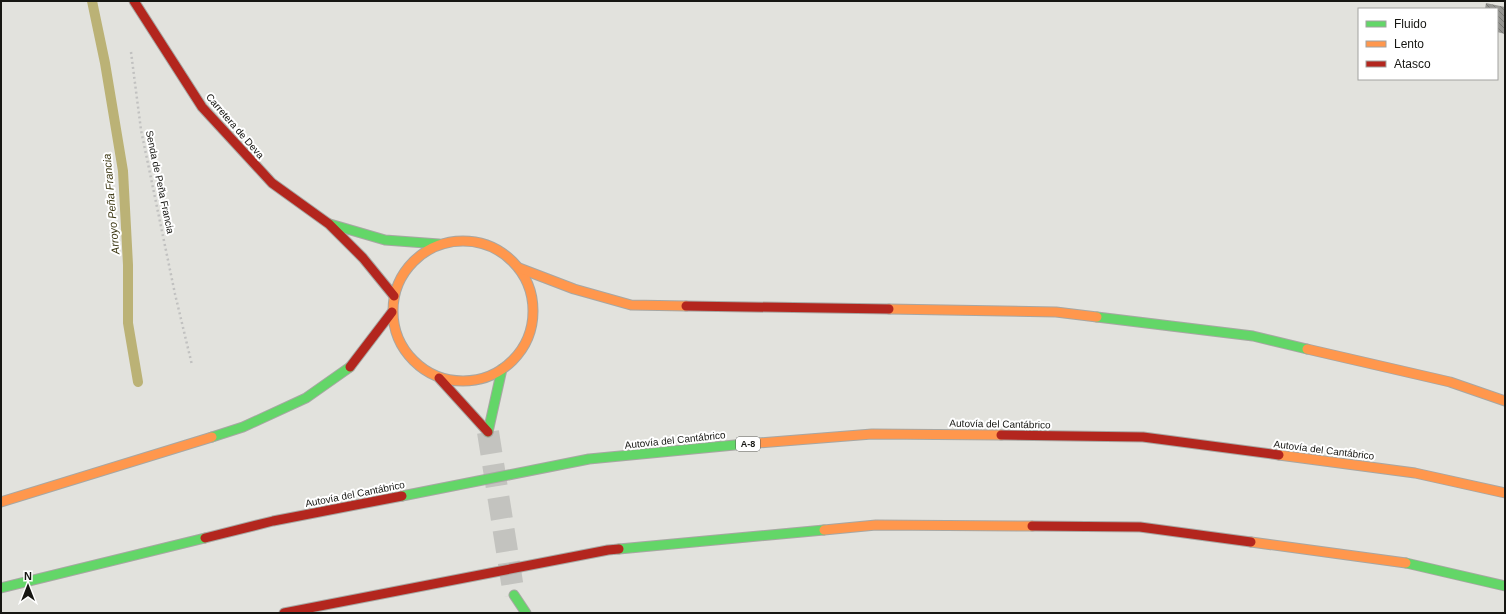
<svg xmlns="http://www.w3.org/2000/svg" width="1506" height="614" font-family="Helvetica,sans-serif">
<style>
.lines{fill:none;stroke-linecap:round;stroke-linejoin:round}
.stream{stroke:#bbb276;stroke-width:10}
.building{fill:url(#building-back-hatch)}
.secondary-tunnel{stroke:#c3c3bf;stroke-width:22;stroke-dasharray:22 11;stroke-linecap:butt}
.fast-casing{stroke:#a7a7a3;stroke-width:11}
.slow-casing{stroke:#a7a7a3;stroke-width:11}
.jam-casing{stroke:#a7a7a3;stroke-width:11}
.path{stroke:#c1c1c0;stroke-width:2.5;stroke-dasharray:2 3;stroke-linecap:butt}
.fast{stroke:#63d668;stroke-width:9}
.slow{stroke:#ff974d;stroke-width:9}
.jam{stroke:#b3261e;stroke-width:9}
.labels{text-anchor:middle;dominant-baseline:central;stroke-width:4;stroke-linejoin:round;paint-order:stroke}
.shield{fill:#fff;stroke:#5c5c59;stroke-width:1}
.shield-label{font-size:9px;font-weight:bold;fill:#161612}
.street-label{font-size:10px;fill:#161612;stroke:#fff}
.water-label{font-size:11px;font-style:italic;fill:#3d3813;stroke:#fff}
</style>
<defs>
<pattern id="building-back-hatch" width="6" height="6" patternUnits="userSpaceOnUse"><rect width="6" height="6" fill="#959591"/><path d="M-1 5l2 2M0 0l6 6M5-1l2 2" fill="none" stroke="#797975"/></pattern>
</defs>
<rect width="100%" height="100%" fill="#e2e2dd"/>
<g class="lines">
<!-- stream -->
<polyline class="stream" points="92,1 105,63 123,171 128,265 128,323 138,382"/>
</g>
<!-- building -->
<polygon class="building" points="1486,3 1505,7 1505,34 1497,32 1497,9 1485,9"/>
<g class="lines">
<!-- secondary-tunnel -->
<polyline class="secondary-tunnel" points="488,432 514,595"/>
<!-- fast casing -->
<g class="fast-casing">
<g id="fast">
<polyline points="330,224 385,240 439,244"/>
<polyline points="1097,317 1253,336 1307,349"/>
<polyline points="488,432 502,369"/>
<polyline points="212,437 243,427 306,398 350,367"/>
<polyline points="402,496 589,459 745,444"/>
<polyline points="619,549 824,530"/>
<polyline points="1406,563 1505,586"/>
<polyline points="1,588 205,538"/>
<polyline points="514,595 526,613"/>
</g>
</g>
<!-- slow casing -->
<g class="slow-casing">
<g id="slow">
<circle cx="463" cy="311" r="70"/>
<polyline points="519,268 574,289 631,305 686,306"/>
<polyline points="889,309 1056,312 1097,317"/>
<polyline points="1307,349 1450,382 1505,401"/>
<polyline points="745,444 872,434 1001,435"/>
<polyline points="1279,455 1415,473 1505,493"/>
<polyline points="1,502 212,437"/>
<polyline points="824,530 876,525 1032,526"/>
<polyline points="1251,542 1406,563"/>
</g>
</g>
<!-- jam casing -->
<g class="jam-casing">
<g id="jam">
<polyline points="134,1 202,107 272,183 329,224 363,258 394,296"/>
<polyline points="686,306 889,309"/>
<polyline points="350,367 392,312"/>
<polyline points="439,378 488,432"/>
<polyline points="1001,435 1143,437 1279,455"/>
<polyline points="1032,526 1140,527 1251,542"/>
<polyline points="205,538 273,521 402,496"/>
<polyline points="284,613 608,550 619,549"/>
</g>
</g>
<!-- path -->
<polyline class="path" points="131,52 141,130 175,294 192,365"/>
<!-- fast -->
<use href="#fast" class="fast"/>
<!-- slow -->
<use href="#slow" class="slow"/>
<!-- jam -->
<use href="#jam" class="jam"/>
</g>
<g class="labels">
<!-- shield labels -->
<rect class="shield" x="736" y="437" width="24" height="14" rx="3"/>
<g class="shield-label">
<text x="748" y="444">A-8</text>
</g>
<!-- street labels -->
<g class="street-label">
<text transform="translate(235 126) rotate(49)">Carretera de Deva</text>
<text transform="translate(160 182) rotate(78)">Senda de Peña Francia</text>
<text transform="translate(1000 424) rotate(1)">Autovía del Cantábrico</text>
<text transform="translate(675 440) rotate(-6)">Autovía del Cantábrico</text>
<text transform="translate(1324 450) rotate(7)">Autovía del Cantábrico</text>
<text transform="translate(355 494) rotate(-11)">Autovía del Cantábrico</text>
</g>
<!-- water labels -->
<g class="water-label">
<text transform="translate(111 204) rotate(-95)">Arroyo Peña Francia</text>
</g>
</g>
<!-- border -->
<rect width="1506" height="614" fill="none" stroke="#161612" stroke-width="4"/>
<!-- legend -->
<rect x="1358" y="8" width="140" height="72" fill="#ffffff" stroke="#a2a2a0"/>
<rect x="1366" y="21" width="20" height="6" fill="#63d668" stroke="#a2a2a0"/>
<text x="1394" y="28" font-size="12" fill="#161612">Fluido</text>
<rect x="1366" y="41" width="20" height="6" fill="#ff974d" stroke="#a2a2a0"/>
<text x="1394" y="48" font-size="12" fill="#161612">Lento</text>
<rect x="1366" y="61" width="20" height="6" fill="#b3261e" stroke="#a2a2a0"/>
<text x="1394" y="68" font-size="12" fill="#161612">Atasco</text>
<!-- north arrow -->
<g transform="translate(28 586)" stroke="#ffffff" stroke-width="3" paint-order="stroke">
<path d="M0-3L7 15L0 10L-7 15Z" fill="#161612"/>
<text y="-6" font-size="11" font-weight="bold" text-anchor="middle" fill="#161612">N</text>
</g>
</svg>
